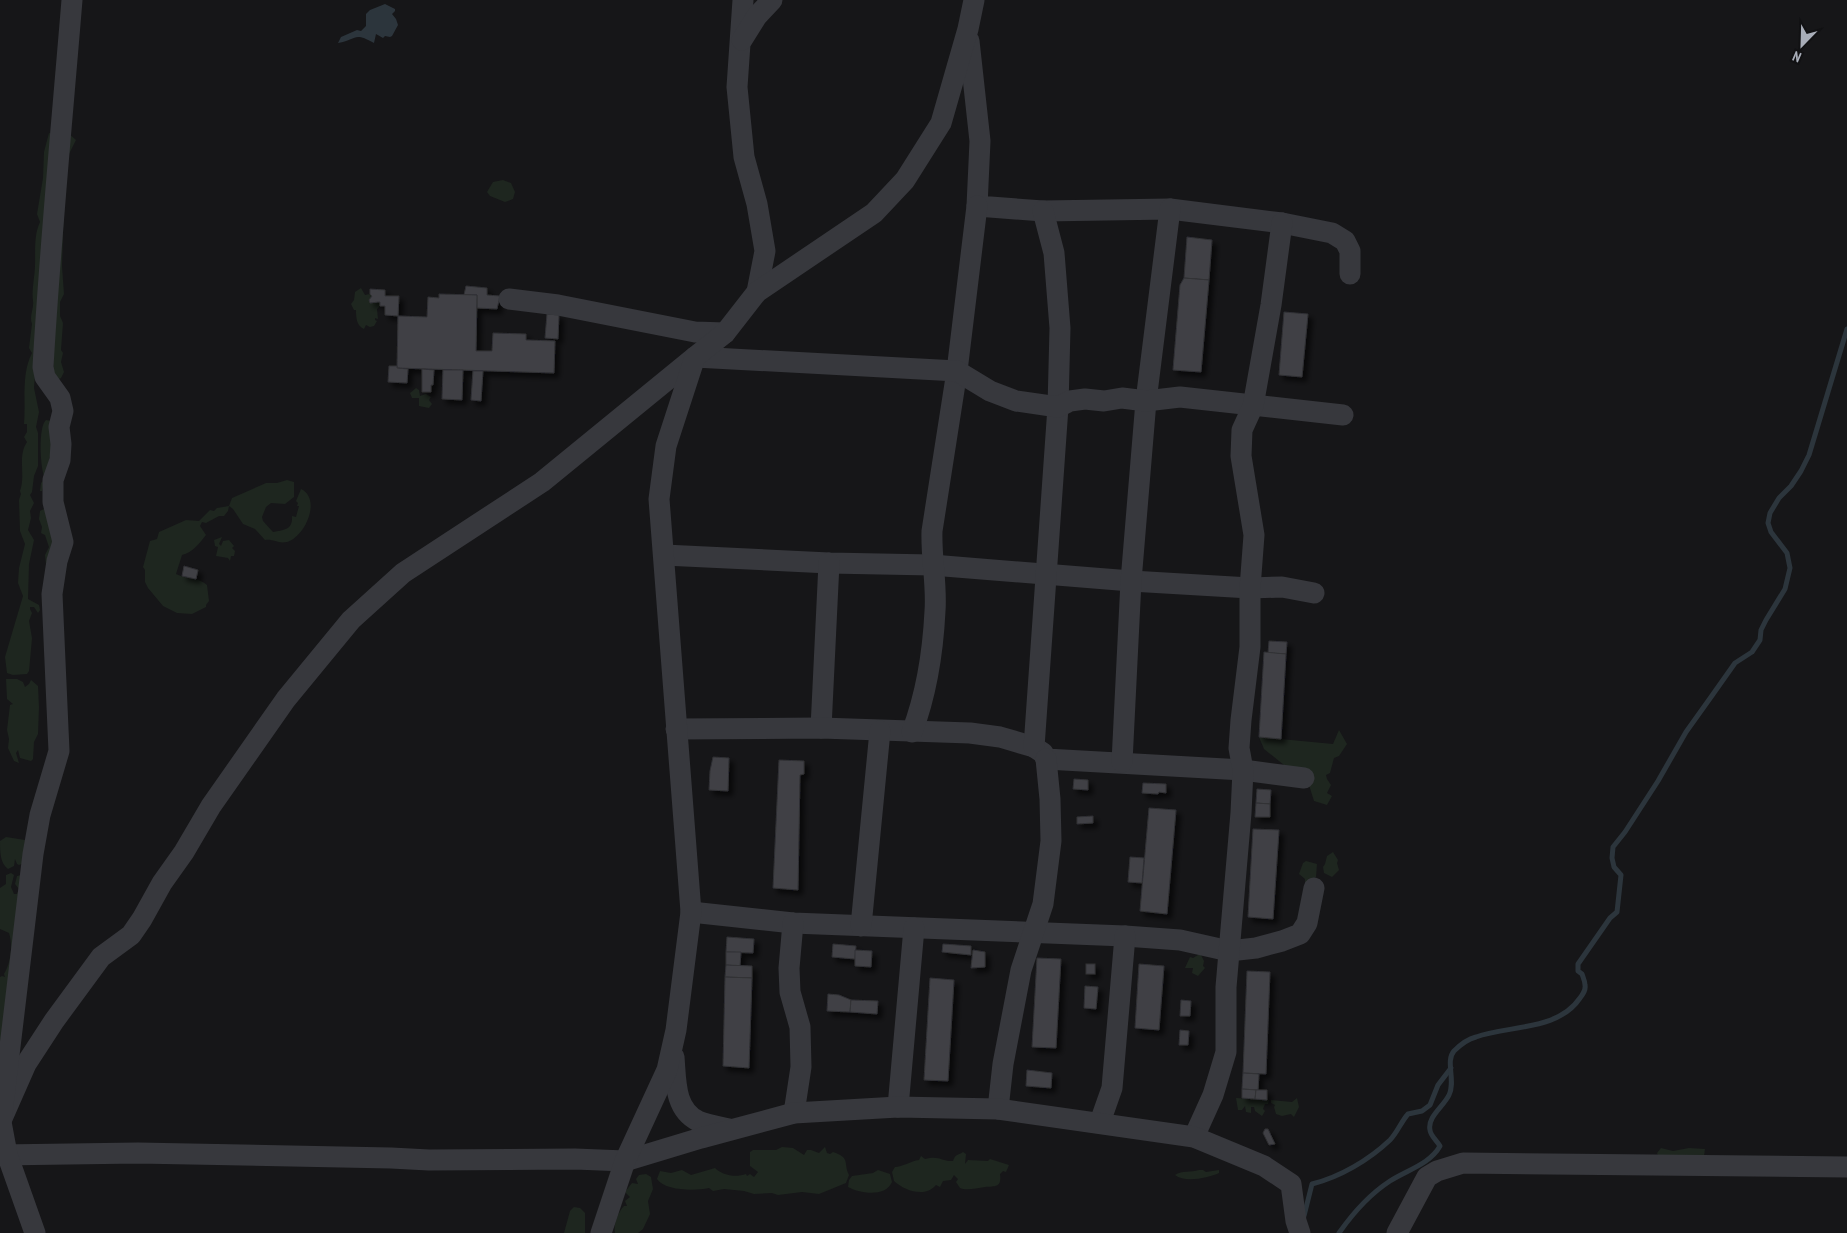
<svg xmlns="http://www.w3.org/2000/svg" width="1847" height="1233" font-family="'PT Sans Narrow',sans-serif">
<style>
.green{fill:#1e261f}
.water{fill:#2c353c}
.lines{fill:none;stroke-linecap:round;stroke-linejoin:round}
.stream{stroke:#2c353c;stroke-width:5}
.building{fill:#404145;stroke:#303034;filter:url(#shadow)}
.minor{stroke:#37383d;stroke-width:21}
</style>
<defs>
<filter id="shadow"><feDropShadow dx="4.5" dy="4.5" stdDeviation="2.5" flood-color="#0009"/></filter>
</defs>
<rect width="100%" height="100%" fill="#161618"/>
<!-- green -->
<g class="green">
<path d="M 49,133 L 51,134 L 34,388 L 39,412 L 36,427 L 38,433 L 38,466 L 34,476 L 32,492 L 30,495 L 34,503 L 30,511 L 31,518 L 28,530 L 34,540 L 29,564 L 28,599 L 39,605 L 40,610 L 38,613 L 34,607 L 30,607 L 30,609 L 32,613 L 29,621 L 32,638 L 29,671 L 27,674 L 13,675 L 7,673 L 5,657 L 23,596 L 18,583 L 19,568 L 25,544 L 20,531 L 19,500 L 21,494 L 20,491 C 26,475 17,457 27,442 L 24,437 L 27,432 L 27,424 L 24,424 C 26,401 21,374 32,353 L 29,348 L 32,324 C 29,316 34,309 33,301 C 32,292 33,287 34,277 C 37,259 32,239 40,222 L 37,214 L 43,178 L 44,152 Z"/>
<polygon points="68,133 76,140 68,156 64,201 62,266 64,294 60,302 60,316 63,323 61,350 63,353 61,362 64,372 61,378 57,380 54,378 51,309"/>
<polygon points="503,180 511,183 515,192 513,199 505,202 490,196 487,192 493,182"/>
<path d="M 361,288 L 365,295 L 370,294 L 372,296 L 369,300 L 370,303 L 380,302 L 380,306 L 377,309 L 378,319 L 375,318 L 375,320 L 377,321 L 374,326 L 370,327 L 366,325 L 364,329 C 356,326 356,316 356,310 L 354,310 L 351,304 L 354,300 L 355,292 Z"/>
<polygon points="416,388 419,390 420,396 426,394 431,397 429,400 432,404 429,408 419,406 419,398 412,398 410,393"/>
<path d="M 46,420 L 51,421 L 56,430 L 42,491 L 40,491 L 41,483 L 45,479 C 40,468 38,427 46,420 Z"/>
<path d="M 287,480 L 294,482 L 294,497 L 285,504 L 271,503 L 266,507 L 262,517 L 263,521 L 273,532 C 284,530 293,530 292,516 L 296,517 L 299,506 L 297,506 L 298,503 L 296,501 L 301,489 C 322,499 305,537 287,542 C 278,544 274,539 265,540 L 255,529 L 243,524 L 233,509 L 229,506 L 228,511 L 224,516 L 219,516 L 206,523 L 202,522 L 200,526 L 206,535 C 199,544 193,552 182,555 L 176,574 C 185,579 198,577 207,585 L 209,601 L 206,605 L 206,607 L 192,614 L 177,613 L 163,606 L 148,588 L 145,582 L 145,570 L 143,567 L 150,541 L 157,539 L 159,532 L 186,520 L 199,521 L 210,510 L 214,511 L 217,508 L 229,506 L 232,498 L 266,483 L 277,483 Z"/>
<polygon points="44,509 57,531 46,565 45,555 49,547 45,535 41,533 42,527 39,519 40,511"/>
<polygon points="222,537 219,544 221,546 223,541 229,540 234,546 232,548 235,551 234,556 231,556 230,561 228,558 216,556 218,547 215,546 214,540"/>
<polygon points="6,679 17,679 23,682 25,687 29,684 31,680 38,686 39,707 38,734 34,742 33,759 31,761 20,758 18,750 16,753 19,763 14,761 8,748 9,739 7,730 10,705 13,704 7,699"/>
<polygon points="1339,730 1347,744 1339,756 1334,758 1330,773 1326,775 1327,779 1331,785 1327,793 1332,796 1327,805 1314,801 1309,785 1264,749 1259,737 1333,744"/>
<path d="M 6,837 L 25,840 L 24,863 L 19,865 L 17,864 L 15,859 L 14,866 L 8,869 C 0,863 0,852 0,841 Z"/>
<polygon points="1333,852 1338,860 1337,863 1339,870 1332,877 1324,873 1323,867 1325,864 1327,856"/>
<polygon points="1306,861 1317,864 1316,877 1306,883 1305,882 1305,879 1299,874 1303,863"/>
<path d="M 11,873 L 14,875 L 11,887 L 14,894 L 17,894 L 19,889 L 15,884 L 17,876 L 22,875 L 24,883 L 13,968 L 7,992 L 8,1006 L 5,1021 L 3,1065 L 0,1078 L 0,977 L 2,976 L 5,977 L 4,974 C 11,962 13,945 9,933 L 0,929 L 0,888 L 6,884 L 6,875 Z"/>
<polygon points="1198,955 1201,955 1204,961 1203,966 1205,968 1198,976 1192,973 1193,968 1185,968 1190,957 1193,958"/>
<polygon points="1236,1098 1269,1100 1268,1104 1265,1104 1263,1109 1265,1111 1262,1116 1255,1111 1254,1107 1251,1107 1251,1113 1246,1112 1245,1106 1242,1110 1238,1110"/>
<polygon points="1297,1098 1299,1107 1294,1117 1291,1114 1282,1116 1276,1114 1274,1107 1275,1105 1271,1103 1271,1100 1292,1102"/>
<path d="M 782,1147 L 793,1148 L 804,1155 L 807,1150 L 811,1150 L 819,1153 L 825,1147 L 827,1153 L 830,1154 L 833,1152 C 851,1158 843,1163 849,1175 L 846,1183 L 819,1194 L 802,1192 L 778,1195 L 772,1193 L 754,1194 L 744,1191 L 724,1189 L 713,1191 L 709,1188 C 695,1191 665,1191 657,1179 L 660,1171 L 671,1173 L 682,1170 L 691,1175 L 715,1168 C 722,1175 735,1178 746,1174 L 747,1176 L 750,1174 L 754,1177 L 758,1172 L 750,1166 L 750,1152 L 753,1150 L 776,1150 Z"/>
<polygon points="1661,1148 1673,1151 1689,1148 1705,1149 1704,1156 1659,1158 1657,1153"/>
<path d="M 963,1152 L 966,1154 L 965,1164 L 968,1160 C 975,1160 981,1161 988,1161 L 990,1159 L 1009,1165 L 1006,1172 L 1003,1171 L 1000,1174 C 1002,1188 995,1186 985,1187 C 977,1188 971,1190 963,1189 L 960,1188 L 956,1182 L 958,1179 L 954,1175 L 951,1180 L 943,1181 L 940,1187 L 936,1185 C 925,1198 905,1191 894,1181 L 892,1172 L 895,1167 C 902,1167 911,1161 919,1160 L 921,1156 L 925,1159 C 940,1155 942,1162 953,1161 C 955,1154 959,1155 963,1152 Z"/>
<path d="M 878,1170 L 890,1174 L 892,1182 C 885,1198 859,1193 848,1187 L 849,1180 L 852,1176 L 873,1173 Z"/>
<path d="M 1199,1170 L 1203,1170 L 1206,1172 L 1219,1170 L 1219,1173 C 1208,1178 1185,1183 1175,1175 C 1182,1170 1191,1173 1199,1170 Z"/>
<path d="M 646,1174 L 651,1177 L 653,1189 L 648,1201 L 650,1214 L 643,1229 L 638,1233 L 615,1233 C 613,1225 618,1212 624,1206 L 627,1206 L 625,1201 L 630,1197 L 625,1192 L 632,1183 L 638,1184 L 636,1179 L 639,1175 Z"/>
<polygon points="574,1207 580,1208 585,1213 585,1233 564,1233 570,1211"/>
</g>
<!-- water -->
<path class="water" d="M 385,4 L 395,9 L 395,11 L 392,14 L 396,19 L 398,25 L 392,36 L 390,37 L 385,36 L 383,38 L 376,34 L 374,43 C 353,31 357,40 338,43 L 341,37 L 357,30 L 361,31 L 366,26 L 366,14 L 370,10 Z"/>
<g class="lines">
<!-- stream -->
<g class="stream">
<path d="M 1304,1216 L 1312,1184 C 1340,1177 1369,1160 1390,1140 C 1397,1133 1401,1122 1408,1114 L 1422,1111 L 1430,1105 L 1438,1085 L 1451,1068"/>
<path d="M 1339,1233 C 1353,1213 1370,1194 1390,1181 C 1407,1170 1430,1164 1440,1146 C 1437,1141 1430,1135 1430,1130 C 1427,1117 1444,1106 1449,1095 C 1456,1081 1445,1061 1454,1051 C 1460,1045 1468,1039 1476,1037 C 1509,1025 1558,1031 1580,998 C 1583,994 1586,990 1585,985 C 1585,981 1583,977 1582,974 L 1578,971 L 1578,964 L 1610,918 L 1617,912 L 1621,875 L 1614,867 L 1612,858 L 1613,847 L 1625,832 L 1658,781 L 1686,732 L 1711,697 L 1735,663 L 1752,652 L 1760,640 L 1761,630 L 1766,620 L 1785,589 L 1790,568 L 1787,553 L 1771,532 L 1768,523 L 1770,513 L 1779,498 L 1791,486 L 1801,471 L 1809,455 L 1847,329"/>
</g>
</g>
<!-- building -->
<g class="building">
<polygon points="1187,237 1212,240 1209,280 1184,278"/>
<polygon points="1184,278 1209,280 1201,372 1173,370 1180,285"/>
<polygon points="466,286 487,288 487,295 500,296 497,309 477,308 477,295 464,295"/>
<polygon points="370,289 385,290 385,296 399,296 398,316 385,315 385,306 380,306 380,302 378,302 370,303 369,300 372,296 370,294"/>
<polygon points="439,294 477,295 476,351 492,351 493,333 526,334 526,340 555,341 554,373 397,368 398,316 427,317 428,297 439,298"/>
<polygon points="1284,312 1308,314 1302,377 1279,375"/>
<polygon points="547,314 559,315 558,339 545,338"/>
<polygon points="389,366 397,366 397,368 408,369 407,383 388,382"/>
<polygon points="422,369 434,370 433,385 431,385 431,392 422,392"/>
<polygon points="443,370 463,370 462,400 442,399"/>
<polygon points="473,371 483,371 481,401 471,400"/>
<polygon points="184,566 198,570 196,579 182,576"/>
<polygon points="1269,641 1287,642 1286,654 1268,653"/>
<polygon points="1264,652 1286,654 1281,739 1259,737"/>
<polygon points="713,757 729,758 728,791 709,790 710,771"/>
<polygon points="779,760 804,761 804,774 800,775 798,890 773,888"/>
<polygon points="1074,779 1088,780 1088,790 1073,789"/>
<polygon points="1143,783 1166,784 1166,793 1159,792 1158,794 1142,793"/>
<polygon points="1257,789 1271,790 1270,804 1256,803"/>
<polygon points="1256,803 1270,804 1270,817 1255,817"/>
<polygon points="1149,808 1176,810 1167,914 1140,911"/>
<polygon points="1093,816 1093,823 1077,824 1077,817"/>
<polygon points="1253,829 1279,830 1273,919 1248,917"/>
<polygon points="1130,857 1144,858 1142,883 1128,882"/>
<polygon points="727,937 754,939 753,953 726,952"/>
<polygon points="833,944 856,946 855,959 832,957"/>
<polygon points="943,944 971,946 971,955 942,952"/>
<polygon points="855,950 872,951 871,967 855,966"/>
<polygon points="973,950 985,952 985,967 971,968"/>
<polygon points="726,952 741,952 740,966 726,965"/>
<polygon points="1037,958 1061,959 1056,1048 1032,1047"/>
<rect x="1086" y="964" width="9" height="10"/>
<polygon points="1139,964 1164,966 1159,1030 1135,1028"/>
<polygon points="726,965 752,966 752,978 725,977"/>
<polygon points="1247,971 1270,972 1266,1074 1243,1073"/>
<polygon points="725,977 752,978 749,1068 723,1066"/>
<polygon points="930,978 954,980 948,1081 924,1080"/>
<polygon points="1085,986 1098,987 1096,1009 1084,1008"/>
<polygon points="828,994 839,995 851,1000 850,1012 827,1011"/>
<polygon points="851,1000 878,1001 877,1014 850,1012"/>
<polygon points="1181,1000 1191,1001 1190,1016 1180,1016"/>
<polygon points="1180,1030 1189,1031 1188,1045 1179,1045"/>
<polygon points="1027,1070 1052,1073 1051,1088 1026,1086"/>
<polygon points="1243,1073 1259,1074 1258,1090 1242,1089"/>
<polygon points="1242,1089 1256,1090 1255,1099 1242,1098"/>
<polygon points="1256,1090 1267,1090 1267,1100 1255,1099"/>
<polygon points="1265,1129 1268,1129 1275,1144 1269,1145 1263,1133"/>
</g>
<g class="lines">
<!-- minor -->
<g class="minor">
<polyline points="743,0 737,87 744,157 757,204 765,251 757,292"/>
<polyline points="742,40 757,16 772,0"/>
<polyline points="969,41 980,141 977,206 1043,211 1170,209 1282,223 1332,233 1345,241 1350,251 1350,274"/>
<polyline points="509,299 558,305 695,332 725,333"/>
<polyline points="664,555 829,563 932,565 1131,581 1250,588 1282,587 1314,593"/>
<polyline points="821,728 829,563"/>
<polyline points="676,729 821,728 970,733 1000,737 1034,747 1043,753 1046,759 1243,770 1304,778"/>
<path d="M 912,732 C 926,695 933,651 935,611 C 937,585 931,558 932,531 L 957,371 L 977,206"/>
<polyline points="1034,747 1058,407 1060,328 1054,253 1043,211"/>
<polyline points="1122,762 1131,581 1146,401 1170,209"/>
<polyline points="691,912 793,923 1125,936 1180,940 1229,951 1256,948 1282,941 1300,934 1307,923 1314,888"/>
<polyline points="793,923 789,968 790,992 800,1027 801,1067 794,1113"/>
<polyline points="861,926 880,731"/>
<path d="M 674,1057 C 676,1080 674,1109 698,1121 C 708,1125 720,1127 729,1129"/>
<polyline points="898,1107 914,928"/>
<polyline points="998,1109 1003,1064 1021,970 1043,904 1051,841 1050,799 1046,759"/>
<polyline points="1100,1122 1112,1088 1125,936"/>
<polyline points="0,1123 26,1064 54,1021 101,957 131,935 142,919 162,883 184,852 211,806 286,699 351,620 403,573 542,482 695,357 957,371 990,391 1016,401 1058,407 1070,401 1085,399 1104,401 1122,398 1146,401 1180,397 1343,415"/>
<polyline points="1194,1137 1213,1095 1226,1052 1226,987 1241,813 1243,770 1239,748 1241,720 1250,647 1250,588 1254,535 1241,456 1242,430 1253,406 1271,305 1282,223"/>
<polyline points="0,1155 138,1153 391,1158 429,1160 575,1159 625,1161 701,1138 794,1113 898,1107 998,1109 1194,1137 1264,1166 1291,1184 1296,1221 1300,1233"/>
<path d="M 35,1233 L 7,1154 L 1,1122 L 33,854 L 40,815 L 59,751 L 52,594 L 57,561 L 63,542 L 53,502 L 53,480 L 60,460 L 61,444 L 59,427 L 63,411 L 60,398 L 45,377 L 43,367 C 50,244 62,122 72,0"/>
<polyline points="601,1233 625,1161 667,1070 676,1030 691,912 659,499 666,446 695,357 725,333 757,292 874,213 905,180 941,123 968,29 974,0"/>
<polyline points="1397,1233 1427,1177 1437,1171 1463,1163 1847,1167"/>
</g>
</g>
<!-- north arrow -->
<g transform="translate(1802 45) rotate(203)" stroke="#111113" stroke-width="4" paint-order="stroke">
<path d="M0-4L9 19L0 12L-9 19Z" fill="#a8adb8"/>
<text y="-8" font-size="14" font-weight="bold" text-anchor="middle" fill="#a8adb8">N</text>
</g>
</svg>
